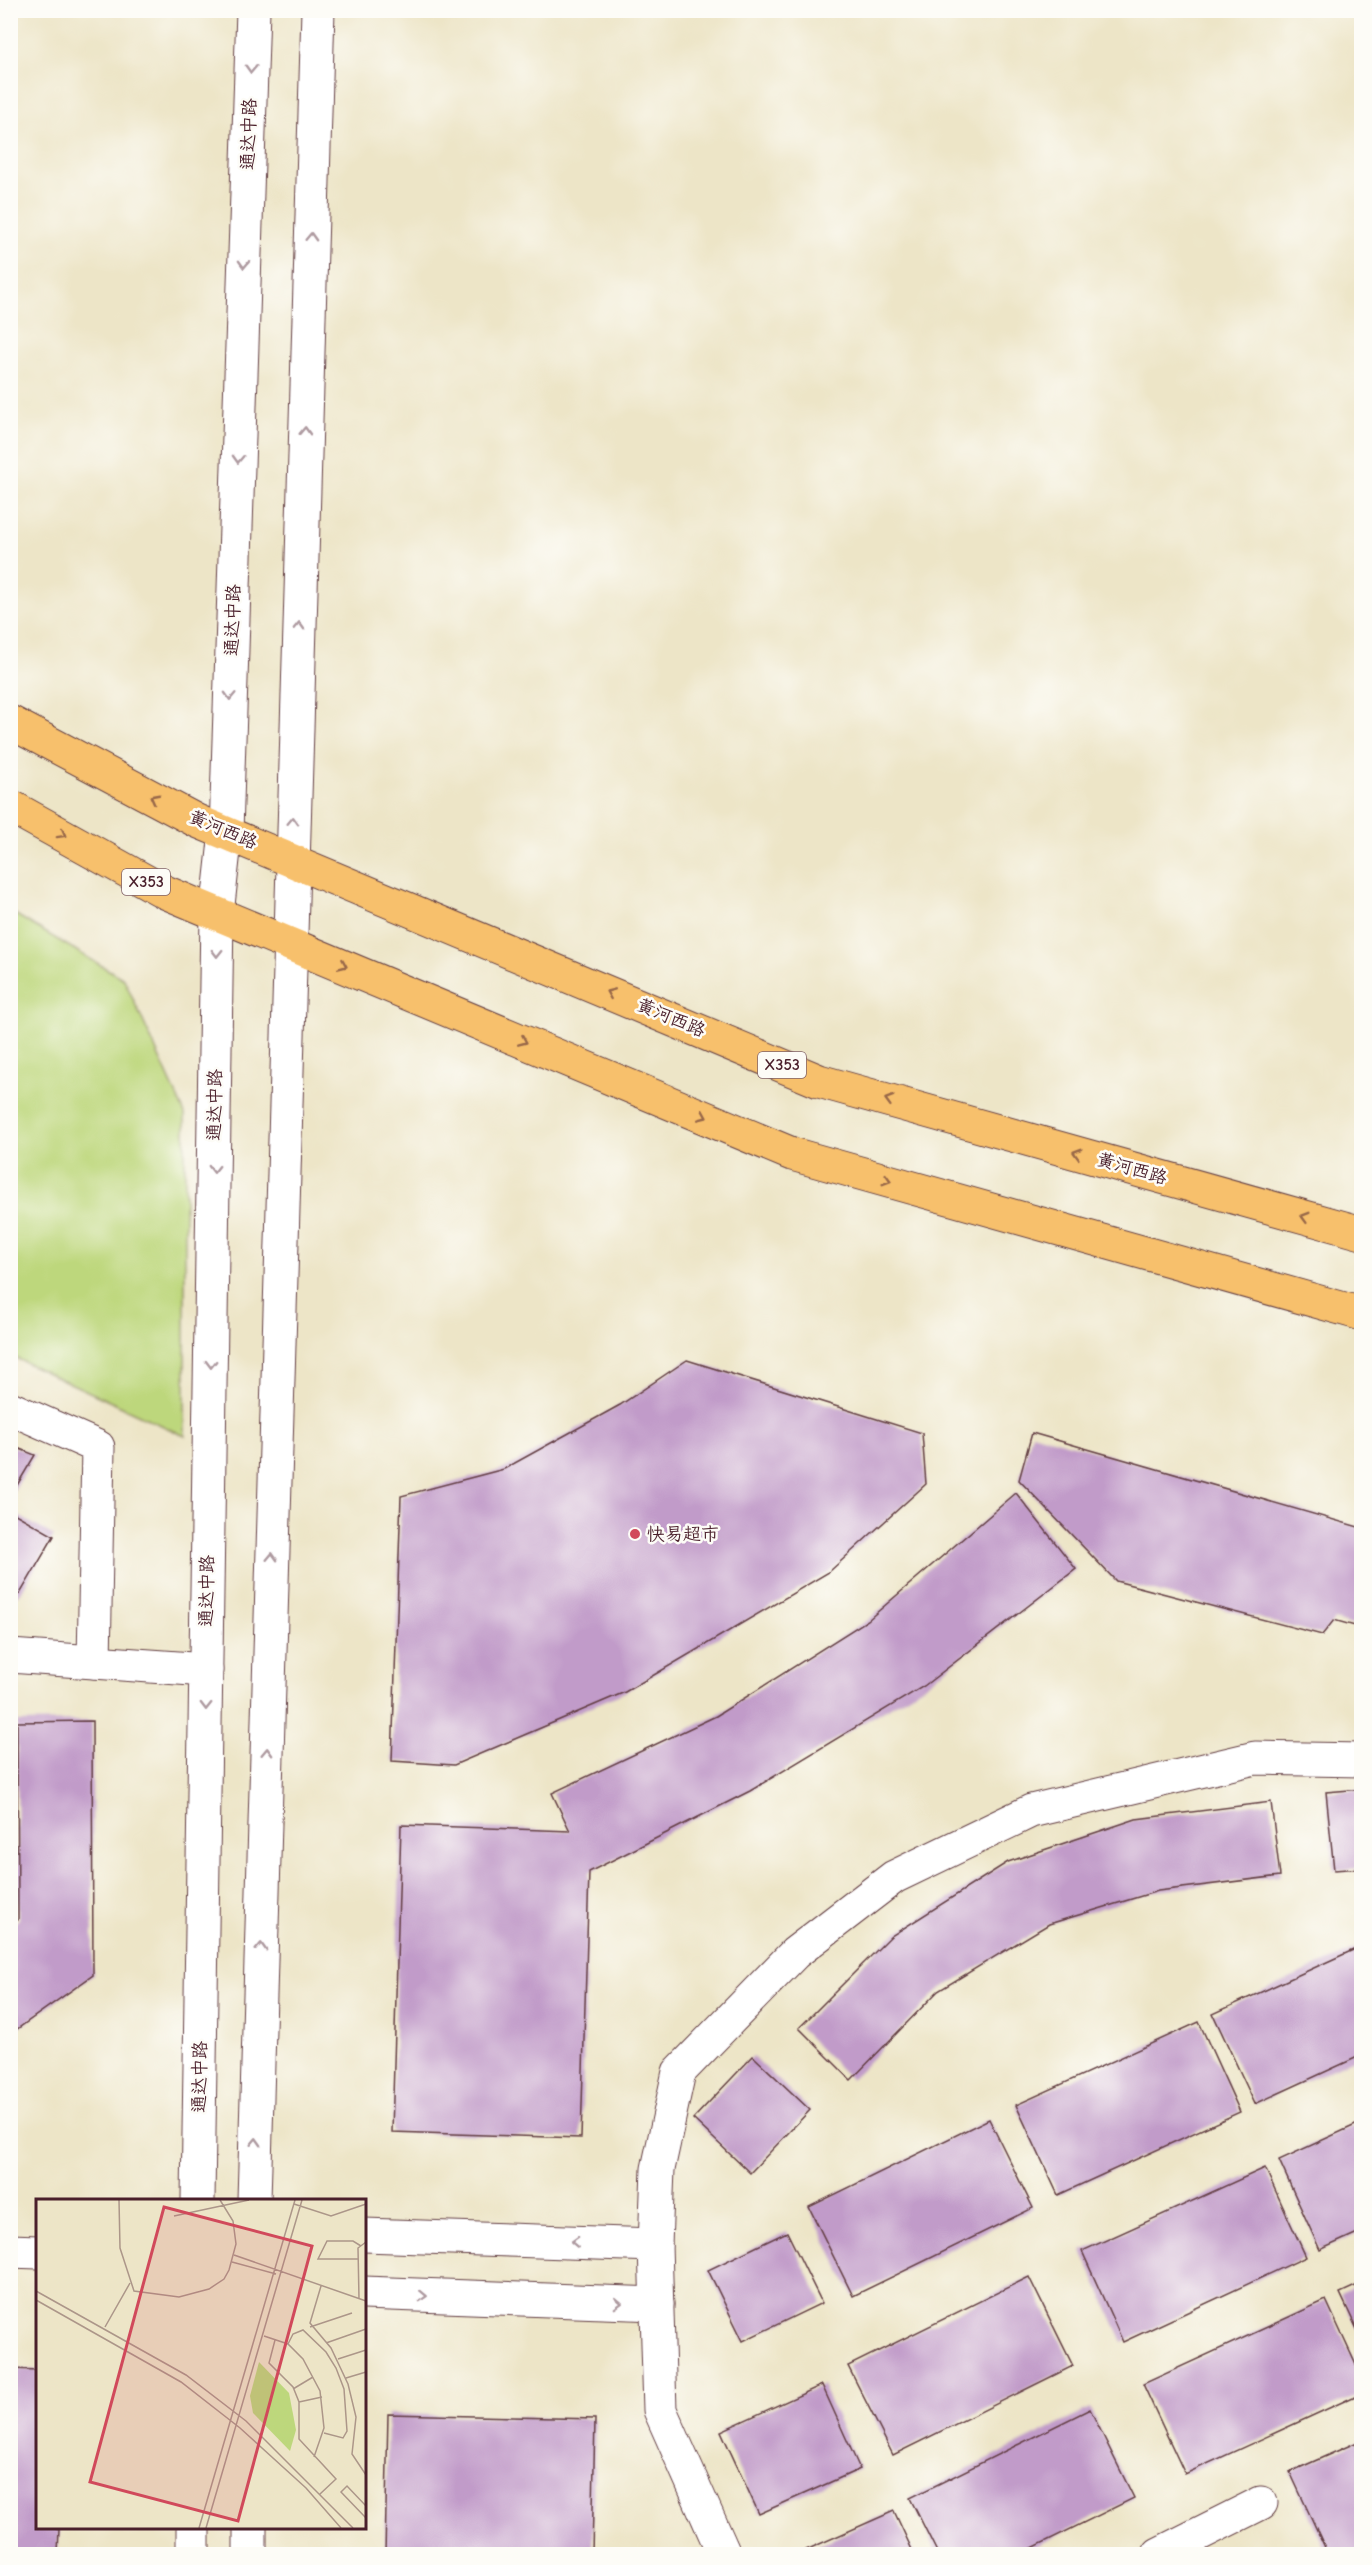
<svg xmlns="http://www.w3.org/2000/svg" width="1372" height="2565" font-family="'Comic Neue','LXGW WenKai TC',sans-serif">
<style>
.green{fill:#bdd77c;stroke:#847b54;stroke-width:1.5}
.building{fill:#c19bc9}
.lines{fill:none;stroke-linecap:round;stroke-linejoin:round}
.minor-casing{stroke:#623d42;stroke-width:35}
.major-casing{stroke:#623d42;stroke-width:35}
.minor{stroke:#fff;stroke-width:33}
.major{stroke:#f7c06c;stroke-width:33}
.oneway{stroke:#ae9aa0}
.oneway2{stroke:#986748}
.poi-dot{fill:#d1495b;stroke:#fdfcf7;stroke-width:2}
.labels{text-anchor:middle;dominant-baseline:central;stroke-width:5;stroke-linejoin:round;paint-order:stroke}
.shield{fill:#fdfcf7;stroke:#806168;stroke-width:1.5}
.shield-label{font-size:16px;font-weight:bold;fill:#4a1f2b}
.street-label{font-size:18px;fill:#4a1f2b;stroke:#fdfcf7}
.poi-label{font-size:18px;fill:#4a1f2b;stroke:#fdfcf7;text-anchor:start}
.inset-road{fill:none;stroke:#ac9689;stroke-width:1.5}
.view{fill:#d1495b;fill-opacity:0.15;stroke:#d1495b;stroke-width:3}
.inset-edge{fill:none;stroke:#4a1f2b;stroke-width:3}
</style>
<rect width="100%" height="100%" fill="#fdfcf7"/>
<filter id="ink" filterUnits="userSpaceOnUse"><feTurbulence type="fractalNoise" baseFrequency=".0167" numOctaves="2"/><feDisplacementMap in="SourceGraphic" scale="12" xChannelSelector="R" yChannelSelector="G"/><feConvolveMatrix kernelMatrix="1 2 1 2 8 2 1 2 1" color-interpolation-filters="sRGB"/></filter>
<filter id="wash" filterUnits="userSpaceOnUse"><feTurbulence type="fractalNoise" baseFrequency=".008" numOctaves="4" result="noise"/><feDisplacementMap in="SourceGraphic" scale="24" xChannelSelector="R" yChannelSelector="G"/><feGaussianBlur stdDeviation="1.35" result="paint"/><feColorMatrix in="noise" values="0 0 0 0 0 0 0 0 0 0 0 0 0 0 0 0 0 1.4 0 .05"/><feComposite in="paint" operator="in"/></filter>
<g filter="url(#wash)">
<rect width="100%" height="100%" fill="#ede5c7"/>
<!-- green -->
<polygon class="green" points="11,912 124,979 185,1114 185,1436 11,1356"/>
<g id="blocks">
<!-- building -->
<g class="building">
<polygon points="687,1360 922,1433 926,1484 829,1572 625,1692 454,1765 392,1761 401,1496 504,1469 620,1405"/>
<polygon points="1032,1433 1362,1528 1362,1628 1334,1620 1322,1635 1116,1581 1019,1480"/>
<polygon points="10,1445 35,1455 10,1497"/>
<polygon points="1016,1493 1076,1569 924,1686 750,1791 589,1872 581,2138 392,2132 401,1825 570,1831 552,1793 716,1716 868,1620"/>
<polygon points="10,1511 54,1536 20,1594 10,1598"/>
<polygon points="92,1721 93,1975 10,2034 10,1926 18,1920 17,1722"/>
<polygon points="1362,1789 1362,1868 1334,1870 1326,1792"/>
<polygon points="1271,1802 1280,1876 1158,1891 1049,1924 938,1991 851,2080 799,2028 891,1936 1008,1862 1136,1819"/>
<polygon points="1362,1946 1362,2055 1255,2104 1213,2014"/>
<polygon points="1199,2022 1240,2112 1058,2195 1016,2105"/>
<polygon points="753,2056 810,2110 750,2173 693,2119"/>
<polygon points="989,2119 1033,2208 853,2296 809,2207"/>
<polygon points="1362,2122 1362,2231 1320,2250 1279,2160"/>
<polygon points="1265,2168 1306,2257 1123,2342 1082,2251"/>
<polygon points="787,2232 822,2303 743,2341 708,2270"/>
<polygon points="1029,2277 1073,2366 893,2455 848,2366"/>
<polygon points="1362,2283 1362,2340 1340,2293"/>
<polygon points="1326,2300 1362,2378 1362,2393 1185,2474 1143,2384"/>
<polygon points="10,2369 38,2370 38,2528 59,2528 58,2554 10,2554"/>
<polygon points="822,2385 860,2469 759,2514 721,2431"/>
<polygon points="1090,2409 1134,2498 1020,2554 938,2554 910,2498"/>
<polygon points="388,2414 595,2419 592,2554 385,2554"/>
<polygon points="1362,2440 1362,2549 1350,2554 1328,2554 1290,2472"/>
<polygon points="894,2511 914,2554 797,2554"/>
</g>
</g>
</g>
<g filter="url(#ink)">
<use href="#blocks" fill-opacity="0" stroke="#623d42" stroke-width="1.5"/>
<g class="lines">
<!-- minor casing -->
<g class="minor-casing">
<g id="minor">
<polyline points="10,1408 98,1447 94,1662"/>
<polyline points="10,1656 206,1670"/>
<polyline points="198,2200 217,914 226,832 253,10"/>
<polyline points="254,2200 318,10"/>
<polyline points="364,2235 655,2245"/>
<polyline points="10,2251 38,2252"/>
<polyline points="364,2293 657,2304"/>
<polyline points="193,2554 193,2528"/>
<polyline points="250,2554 250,2528"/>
<polyline points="724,2554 660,2410 655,2245 658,2169 679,2072 795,1953 894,1877 1031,1811 1255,1758 1362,1760"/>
<polyline points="1159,2554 1261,2503"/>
</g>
</g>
<!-- major casing -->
<g class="major-casing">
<g id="major">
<polyline points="10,722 197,821 819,1081 1362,1233"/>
<polyline points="10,806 165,892 792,1154 1362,1314"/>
</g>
</g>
<!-- minor -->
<use href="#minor" class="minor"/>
<!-- major -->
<use href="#major" class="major"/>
</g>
<!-- one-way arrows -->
<defs><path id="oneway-chevron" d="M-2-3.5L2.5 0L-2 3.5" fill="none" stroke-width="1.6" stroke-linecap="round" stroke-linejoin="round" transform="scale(1.5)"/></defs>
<g class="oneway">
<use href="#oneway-chevron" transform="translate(251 69) rotate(92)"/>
<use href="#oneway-chevron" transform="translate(311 237) rotate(-88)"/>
<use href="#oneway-chevron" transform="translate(244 264) rotate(92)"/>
<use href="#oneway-chevron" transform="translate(305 431) rotate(-88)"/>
<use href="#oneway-chevron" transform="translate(238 459) rotate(92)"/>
<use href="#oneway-chevron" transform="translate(299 626) rotate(-88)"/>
<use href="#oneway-chevron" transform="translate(230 696) rotate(92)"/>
<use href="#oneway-chevron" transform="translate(293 821) rotate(-88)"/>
<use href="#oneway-chevron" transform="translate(217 953) rotate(91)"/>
<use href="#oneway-chevron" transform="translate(214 1169) rotate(91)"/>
<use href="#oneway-chevron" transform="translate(211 1364) rotate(91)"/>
<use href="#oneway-chevron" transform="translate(272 1557) rotate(-88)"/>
<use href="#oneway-chevron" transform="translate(206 1706) rotate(91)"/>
<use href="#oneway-chevron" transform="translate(267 1752) rotate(-88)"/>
<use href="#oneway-chevron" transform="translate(261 1947) rotate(-88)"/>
<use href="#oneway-chevron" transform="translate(256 2142) rotate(-88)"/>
<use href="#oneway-chevron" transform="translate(575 2242) rotate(-178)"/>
<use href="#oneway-chevron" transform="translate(423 2296) rotate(2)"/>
<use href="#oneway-chevron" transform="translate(618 2303) rotate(2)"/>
</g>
<g class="oneway2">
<use href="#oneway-chevron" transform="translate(154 798) rotate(-152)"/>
<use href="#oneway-chevron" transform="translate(62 834) rotate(29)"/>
<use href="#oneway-chevron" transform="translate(343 965) rotate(23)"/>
<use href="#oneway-chevron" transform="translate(610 993) rotate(-157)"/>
<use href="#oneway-chevron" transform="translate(523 1041) rotate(23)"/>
<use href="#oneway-chevron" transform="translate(889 1100) rotate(-164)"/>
<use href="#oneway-chevron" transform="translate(703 1116) rotate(23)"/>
<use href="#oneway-chevron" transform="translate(1077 1153) rotate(-164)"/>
<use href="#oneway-chevron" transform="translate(887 1180) rotate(16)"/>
<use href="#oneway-chevron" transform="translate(1305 1217) rotate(-164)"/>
</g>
</g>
<!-- markers -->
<circle class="poi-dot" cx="635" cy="1534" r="6"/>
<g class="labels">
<!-- shield labels -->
<g class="shield">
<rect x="122" y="869" width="48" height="26" rx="4.5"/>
<rect x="758" y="1052" width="48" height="26" rx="4.5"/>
</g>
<g class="shield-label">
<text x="146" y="882">X353</text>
<text x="782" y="1065">X353</text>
</g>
<!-- street labels -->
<g class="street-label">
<text transform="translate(249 134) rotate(-88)">通达中路</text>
<text transform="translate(233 620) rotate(-88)">通达中路</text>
<text transform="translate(223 830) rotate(23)">黄河西路</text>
<text transform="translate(671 1018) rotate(23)">黄河西路</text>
<text transform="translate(215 1105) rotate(-89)">通达中路</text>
<text transform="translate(1132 1169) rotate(16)">黄河西路</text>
<text transform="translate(207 1591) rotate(-89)">通达中路</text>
<text transform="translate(200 2077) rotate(-89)">通达中路</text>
</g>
<!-- poi labels -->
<g class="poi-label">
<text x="647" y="1534">快易超市</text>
</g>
</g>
<!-- overview -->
<g transform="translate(36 2199)">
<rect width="330" height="330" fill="#ede5c7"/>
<path d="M 223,163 L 253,194 L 260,231 L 254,252 L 217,214 L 214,197 Z" fill="#bdd77c"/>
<path class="inset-road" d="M 83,1 L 84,49 L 98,92 L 143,98 L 173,90 L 188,80 L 193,71 L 200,45 L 197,22 L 184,1M 258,5 L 295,17 L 330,5M 138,17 L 213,1M 198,56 L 330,102M 322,60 L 282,60 L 291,42 L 317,42 L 325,47M 196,63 L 240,75M 285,87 L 274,124 L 295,149 L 312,185 L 320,218 L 316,255 L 330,276M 0,92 L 150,176 L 210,222 L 317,329M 323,100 L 322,49 L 330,43M 0,101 L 145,183 L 204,229 L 270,289 L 305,329M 69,128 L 94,84M 274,128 L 316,114M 228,137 L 252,145 L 267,160 L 284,192 L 288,229 L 278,258M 239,141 L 233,164 L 257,188 L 263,203 L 263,240 L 300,280 L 284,295M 290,144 L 330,130M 252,145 L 257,135 L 267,131 L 290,153 L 300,169 L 308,190 L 311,232 L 307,239 L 288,234M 302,160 L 330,151M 310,179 L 330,173M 257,190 L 277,178M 263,203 L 286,198M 330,307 L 311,287 L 305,293 L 330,319M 163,329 L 259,1M 170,329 L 266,1"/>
<path class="view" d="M 128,8 L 276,47 L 202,322 L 54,283 Z"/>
<rect width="330" height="330" class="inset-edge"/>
</g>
<!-- margin -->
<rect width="1372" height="2565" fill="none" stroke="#fdfcf7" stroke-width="36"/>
</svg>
